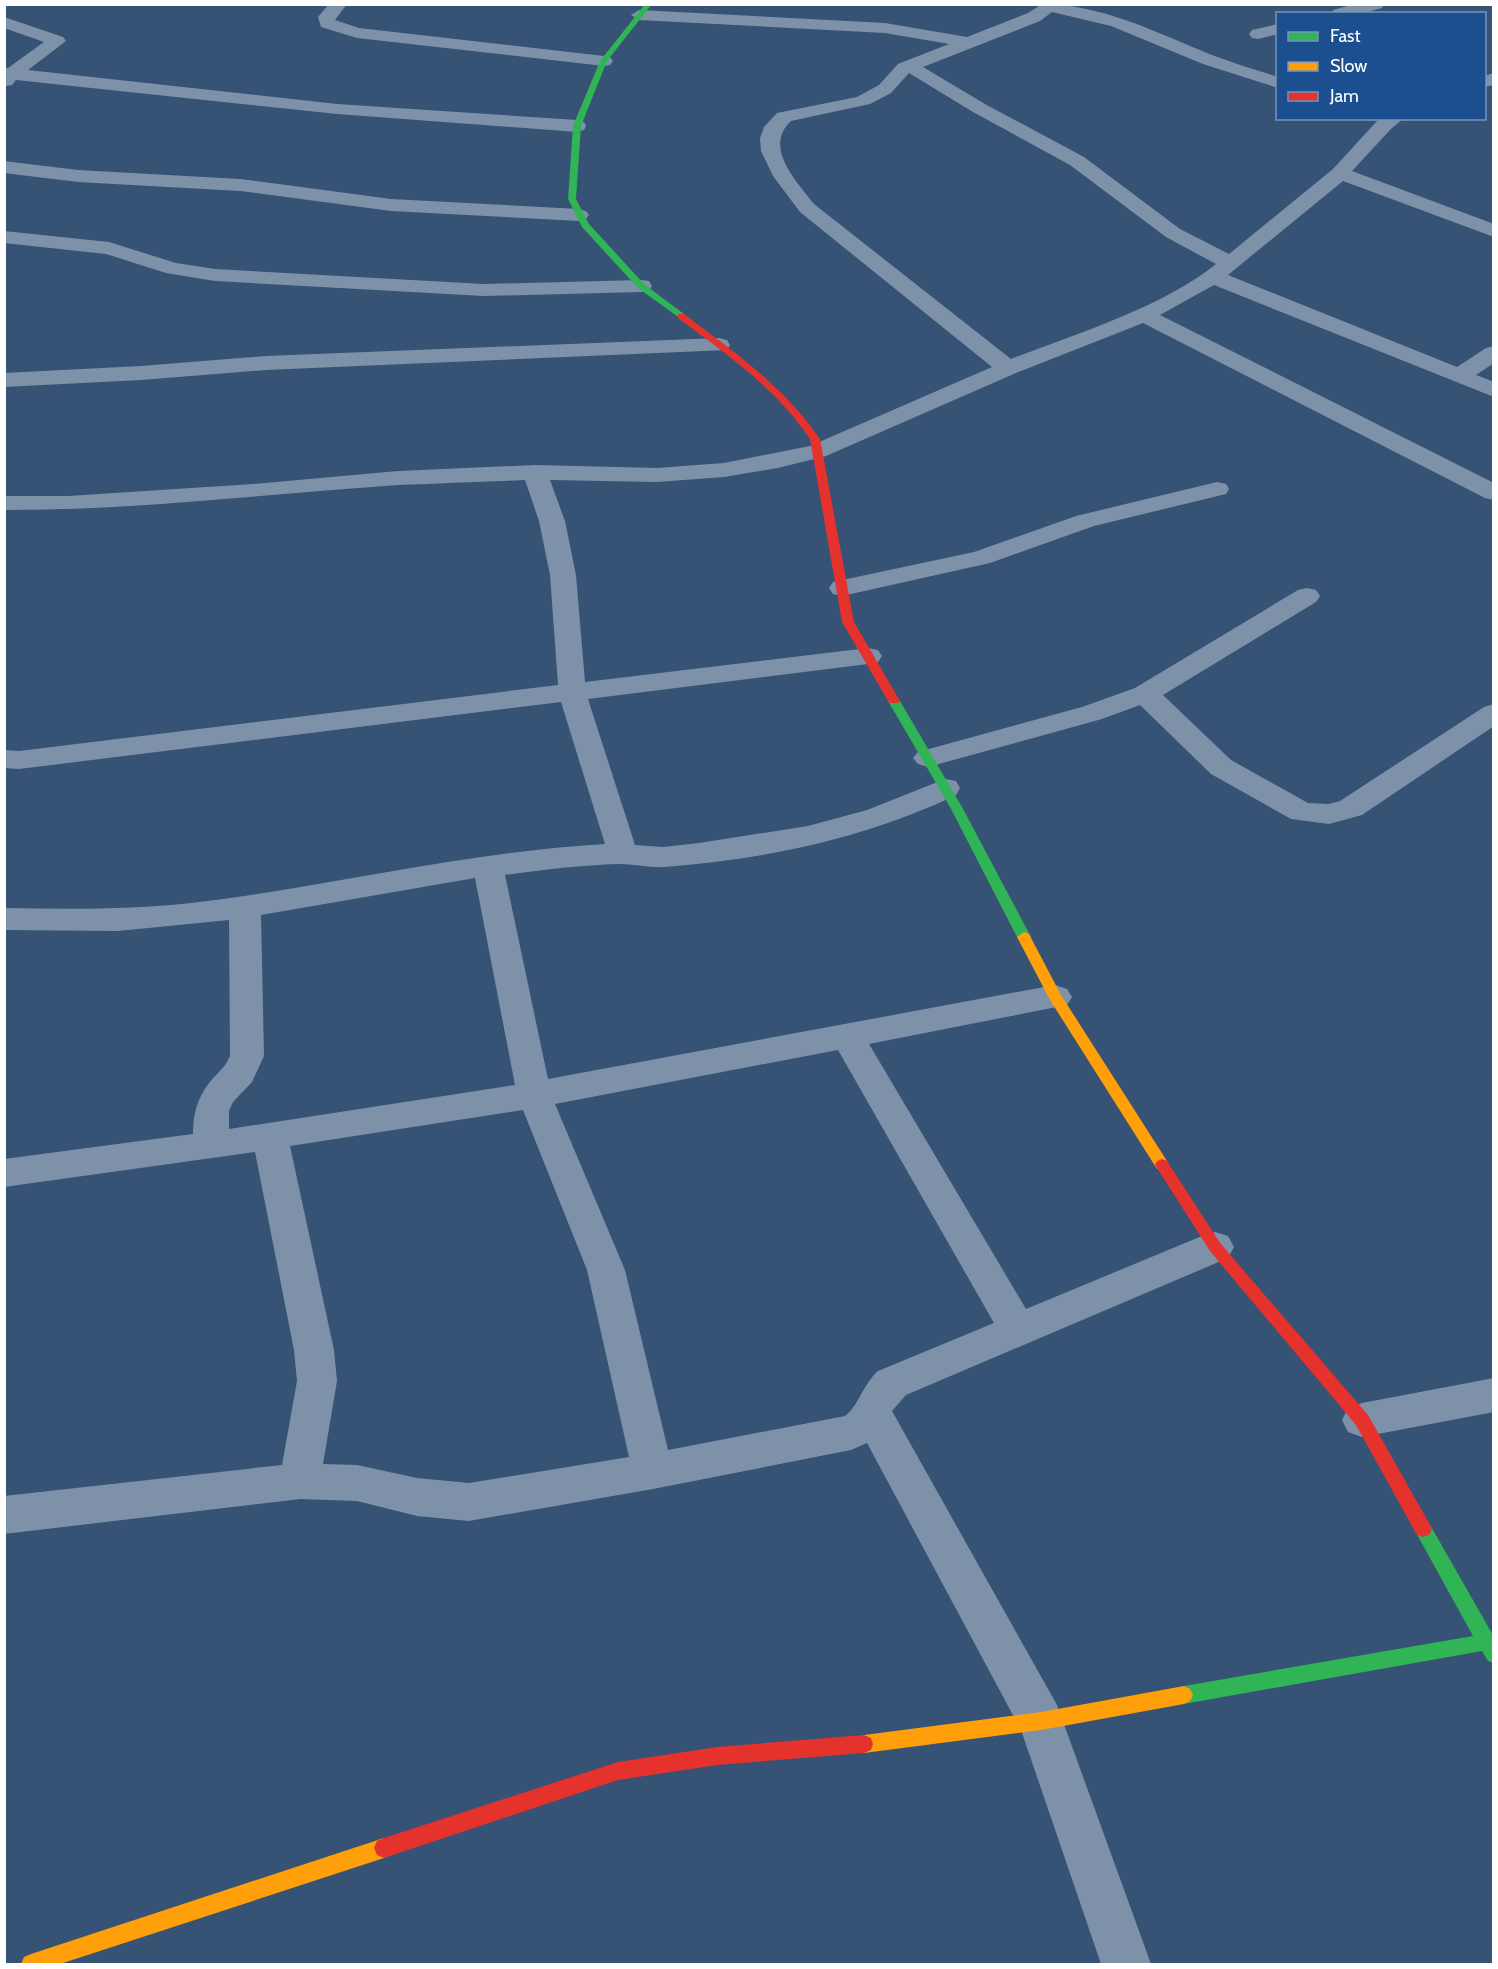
<svg xmlns="http://www.w3.org/2000/svg" width="1498" height="1969" font-family="Cabin,sans-serif">
<style>
.lines{fill:none;stroke-linecap:round;stroke-linejoin:round}
.street{fill:#7d92a8;fill-rule:evenodd}
.fast{fill:#30b455;fill-rule:evenodd}
.slow{fill:#ff9f0a;fill-rule:evenodd}
.jam{fill:#e5322d;fill-rule:evenodd}
</style>
<rect width="100%" height="100%" fill="#365274"/>
<g class="lines">
<!-- street -->
<g class="street">
<polygon points="329,4 347,4 335,20 359,28 604,56 610,57 613,61 610,65 604,66 357,38 321,27 318,17"/>
<path d="M 1042,4 C 1102,4 1157,33 1212,55 C 1233,63 1256,70 1278,77 L 1278,88 L 1203,64 L 1111,26 L 1052,12 L 1040,21 L 923,67 L 985,104 L 1084,157 L 1180,229 L 1229,254 L 1333,169 L 1377,121 L 1381,118 L 1404,118 L 1391,129 L 1352,171 L 1494,224 L 1494,237 L 1343,181 L 1228,275 L 1457,367 L 1486,348 L 1494,346 L 1494,363 L 1476,375 L 1494,382 L 1494,397 L 1214,285 L 1160,315 L 1494,483 L 1494,500 L 1485,498 L 1143,323 L 1016,373 L 826,456 L 778,468 L 724,477 L 657,482 L 550,480 L 565,521 L 576,575 L 585,682 L 868,648 L 878,650 L 882,656 L 878,662 L 868,664 L 588,699 L 635,845 L 663,847 L 699,843 L 808,826 L 867,810 L 945,779 L 956,781 L 960,788 L 956,795 C 864,839 765,859 665,867 C 649,868 634,864 619,864 C 581,865 543,870 505,875 L 548,1079 L 1055,985 L 1067,989 L 1072,997 L 1067,1005 L 869,1044 L 1026,1309 L 1202,1236 L 1215,1232 L 1228,1236 L 1234,1247 L 1228,1258 L 906,1395 L 892,1411 L 1057,1705 L 1151,1964 L 1101,1964 L 1021,1730 L 867,1443 L 851,1450 L 653,1489 L 469,1521 L 417,1516 L 357,1501 L 300,1499 L 4,1534 L 4,1496 L 282,1465 L 297,1381 L 294,1350 L 255,1152 L 4,1187 L 4,1159 L 193,1134 C 193,1114 197,1099 209,1083 C 217,1073 225,1068 230,1056 L 229,920 L 118,931 L 4,930 L 4,908 C 67,909 129,910 191,903 C 329,887 465,852 605,844 L 561,702 L 19,769 L 4,768 L 4,750 L 19,751 L 558,685 L 550,575 L 539,521 L 525,480 C 483,482 441,483 398,485 C 267,494 136,510 4,510 L 4,496 L 68,496 L 253,484 L 398,471 L 535,465 L 657,468 L 724,463 L 810,446 L 992,367 L 800,212 L 773,176 L 761,151 L 760,138 L 764,127 L 777,113 L 857,97 L 879,85 L 898,64 L 949,44 L 885,33 L 639,20 L 631,15 L 639,10 L 885,23 L 967,37 L 1028,13 ZM 909,73 L 973,112 L 1070,165 L 1166,237 L 1216,264 C 1163,307 1076,334 1011,359 L 814,204 C 796,181 763,147 791,121 L 870,104 L 891,93 ZM 475,878 L 515,1085 L 229,1129 L 229,1111 L 233,1102 L 252,1082 L 264,1056 L 261,915 ZM 838,1050 L 994,1323 L 878,1371 C 863,1384 858,1407 845,1416 L 668,1450 L 625,1270 L 555,1104 ZM 523,1110 L 587,1270 L 629,1457 L 469,1483 L 417,1478 L 357,1465 L 323,1464 L 337,1381 L 334,1350 L 290,1146 Z"/>
<polygon points="1355,4 1384,4 1382,8 1360,14 1331,14 1333,10"/>
<polygon points="4,17 63,37 66,41 28,70 337,104 577,120 584,122 586,126 584,130 577,132 337,114 16,80 12,85 6,86 4,68 8,68 44,42 4,28"/>
<polygon points="1278,24 1278,34 1258,39 1252,38 1249,34 1252,30"/>
<polygon points="1494,73 1494,85 1484,87 1484,76"/>
<polygon points="4,161 78,170 240,179 391,199 579,209 586,211 589,215 586,219 579,221 391,211 240,191 78,182 4,173"/>
<polygon points="4,231 109,242 176,263 215,269 484,284 641,280 649,281 652,286 649,291 641,292 484,296 215,281 166,273 106,254 4,243"/>
<polygon points="719,338 727,340 730,345 727,350 266,370 141,380 4,387 4,373 141,366 266,356"/>
<polygon points="1217,482 1226,484 1229,489 1226,494 1094,526 990,563 842,596 833,594 829,588 833,582 974,552 1076,516"/>
<polygon points="1307,588 1316,590 1320,596 1316,602 1163,695 1231,760 1308,803 1329,804 1340,801 1484,707 1494,704 1494,726 1362,815 1329,824 1291,819 1211,774 1140,705 1102,719 928,767 918,764 913,758 918,752 1082,707 1135,688 1298,590"/>
<polygon points="1494,1378 1494,1412 1362,1437 1348,1432 1342,1420 1348,1408 1362,1403"/>
</g>
<!-- fast -->
<g class="fast">
<polygon points="645,4 652,4 607,61 581,126 576,199 589,224 644,284 684,314 684,318 681,319 638,288 582,227 568,199 573,126 600,61"/>
<polygon points="894,698 900,701 962,807 1031,937 1029,940 1024,942 1017,937 950,807 888,701"/>
<polygon points="1423,1521 1429,1523 1494,1637 1494,1663 1488,1661 1482,1651 1184,1704 1178,1701 1175,1695 1178,1689 1184,1686 1473,1636 1414,1529 1417,1523"/>
</g>
<!-- slow -->
<g class="slow">
<polygon points="1024,932 1029,934 1061,995 1167,1161 1169,1165 1167,1169 1157,1169 1050,1000 1017,937"/>
<polygon points="1184,1686 1190,1689 1193,1695 1190,1701 1184,1704 1041,1730 864,1753 857,1750 855,1744 857,1738 864,1735 1041,1712"/>
<polygon points="384,1838 391,1841 394,1848 391,1855 384,1858 60,1964 21,1964 24,1957 31,1954"/>
</g>
<!-- jam -->
<g class="jam">
<path d="M 678,314 L 684,314 C 734,352 784,386 820,439 L 854,622 L 900,701 L 898,703 L 890,703 L 888,701 L 842,622 L 810,439 C 776,388 726,354 678,318 Z"/>
<polygon points="1162,1159 1167,1161 1220,1243 1368,1415 1429,1523 1432,1529 1429,1535 1423,1537 1417,1535 1356,1425 1210,1251 1155,1165 1157,1161"/>
<polygon points="864,1735 871,1738 873,1744 871,1750 864,1753 717,1765 618,1780 384,1858 377,1855 374,1848 377,1841 384,1838 618,1762 717,1747"/>
</g>
</g>
<!-- border -->
<rect width="1498" height="1969" fill="none" stroke="#ffffff" stroke-width="12"/>
<!-- legend -->
<rect x="1276" y="12" width="210" height="108" fill="#1b4f8f" stroke="#7695bc" stroke-width="1.5"/>
<rect x="1288" y="32" width="30" height="9" fill="#30b455" stroke="#7695bc" stroke-width="1.5"/>
<text x="1330" y="42" font-size="18" fill="#ffffff">Fast</text>
<rect x="1288" y="62" width="30" height="9" fill="#ff9f0a" stroke="#7695bc" stroke-width="1.5"/>
<text x="1330" y="72" font-size="18" fill="#ffffff">Slow</text>
<rect x="1288" y="92" width="30" height="9" fill="#e5322d" stroke="#7695bc" stroke-width="1.5"/>
<text x="1330" y="102" font-size="18" fill="#ffffff">Jam</text>
</svg>
